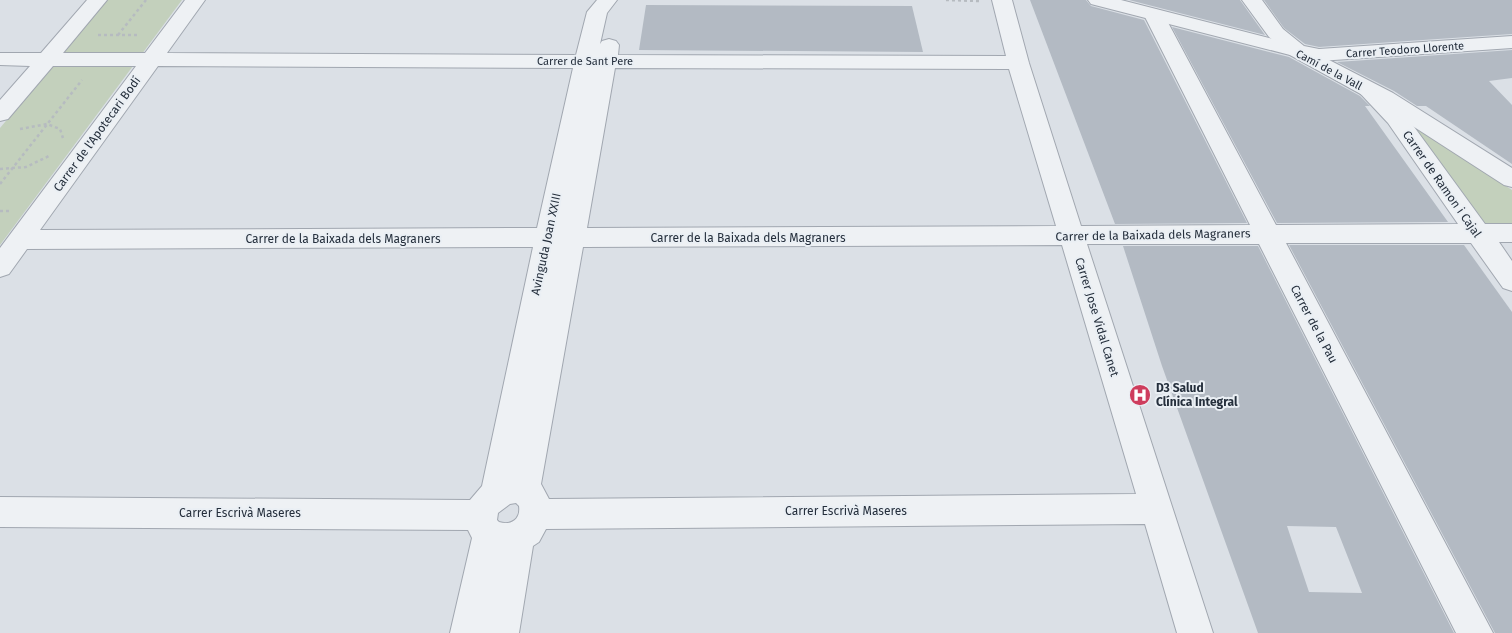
<svg xmlns="http://www.w3.org/2000/svg" width="1512" height="633" font-family="'Fira Sans',sans-serif">
<style>
.green{fill:#c3d0bc}
.building{fill:#b3bac3;fill-rule:evenodd}
.lines{fill:none;stroke-linecap:round;stroke-linejoin:round}
.minor-casing{stroke:#a1a7b0;stroke-width:2}
.tertiary-casing{stroke:#a1a7b0;stroke-width:2}
.path{stroke:#b6bbc0;stroke-width:2.5;stroke-dasharray:3 3;stroke-linecap:butt}
.minor{fill:#eef1f4;fill-rule:evenodd}
.tertiary{fill:#eef1f4;fill-rule:evenodd}
.labels{text-anchor:middle;dominant-baseline:central;stroke-width:4;stroke-linejoin:round;paint-order:stroke}
.far-street-label{font-size:11px;fill:#252f3c;stroke:#eaeff4}
.street-label{font-size:12px;fill:#252f3c;stroke:#eaeff4}
.poi-label{font-size:12px;font-weight:bold;fill:#252f3c;stroke:#eaeff4;text-anchor:start}
</style>
<rect width="100%" height="100%" fill="#dbe0e6"/>
<!-- green -->
<g class="green">
<polygon points="107,0 182,0 0,245 0,128"/>
<polygon points="1415,129 1420,130 1512,190 1512,228 1484,229"/>
</g>
<!-- building -->
<g class="building">
<polygon points="1030,0 1086,0 1091,6 1144,20 1247,223 1115,224"/>
<polygon points="1129,0 1240,0 1265,35"/>
<polygon points="1264,0 1512,0 1512,34 1319,47 1305,44 1284,28"/>
<polygon points="646,5 912,6 923,52 639,50"/>
<polygon points="1172,27 1289,57 1360,96 1370,106 1365,106 1448,222 1277,223"/>
<polygon points="1512,50 1512,78 1489,81 1512,105 1512,164 1426,106 1417,106 1394,91 1337,62"/>
<polygon points="1289,245 1464,245 1512,312 1512,633 1495,633"/>
<path d="M 1123,246 L 1258,246 L 1454,633 L 1258,633 L 1162,366 ZM 1287,526 L 1336,527 L 1362,593 L 1309,592 Z"/>
</g>
<g class="lines">
<!-- minor casing -->
<g class="minor-casing">
<g id="minor">
<path d="M 87,0 L 107,0 L 63,53 L 145,53 L 185,0 L 205,0 L 167,53 L 576,55 L 587,12 L 597,0 L 617,0 L 607,13 L 600,44 L 602,41 L 609,39 L 616,41 L 619,45 L 618,55 L 1006,56 L 992,0 L 1012,0 L 1029,63 L 1081,226 L 1250,225 L 1144,15 L 1147,11 L 1154,9 L 1161,11 L 1164,15 L 1276,225 L 1458,224 L 1388,123 L 1357,90 L 1360,85 L 1368,83 L 1376,85 L 1404,113 L 1485,224 L 1512,224 L 1512,242 L 1499,242 L 1512,261 L 1512,291 L 1503,288 L 1471,243 L 1286,243 L 1493,633 L 1456,633 L 1259,244 L 1087,244 L 1213,633 L 1177,633 L 1145,524 L 546,529 L 539,542 L 533,546 L 519,633 L 450,633 L 472,538 L 468,530 L 0,527 L 0,497 L 470,500 L 482,486 L 533,247 L 27,249 L 9,274 L 0,277 L 0,248 L 136,66 L 53,66 L 8,119 L 0,121 L 0,100 L 30,66 L 0,65 L 0,53 L 41,53 ZM 158,66 L 573,68 L 537,228 L 40,230 ZM 615,68 L 1009,69 L 1056,226 L 587,228 ZM 1062,245 L 1136,494 L 549,499 L 541,484 L 583,247 ZM 516,503 L 519,506 C 521,519 511,526 499,522 L 497,520 L 498,513 L 510,504 Z"/>
<polygon points="1242,0 1262,0 1283,29 1304,46 1319,49 1512,36 1512,48 1319,61 1290,55 1269,37"/>
</g>
</g>
<!-- tertiary casing -->
<g class="tertiary-casing">
<polygon id="tertiary" points="1088,0 1121,0 1304,47 1393,93 1512,168 1512,187 1504,185 1377,103 1290,55 1091,4"/>
</g>
<!-- path -->
<g class="path">
<polyline points="946,0 979,1"/>
<polyline points="98,35 139,35"/>
<polyline points="118,35 146,0"/>
<polyline points="20,129 47,124 60,129 63,138"/>
<polyline points="0,169 26,167 49,156"/>
<polyline points="0,184 82,80"/>
<polyline points="0,211 9,211"/>
</g>
<!-- minor -->
<use href="#minor" class="minor"/>
<!-- tertiary -->
<use href="#tertiary" class="tertiary"/>
</g>
<!-- icons -->
<defs>
<g id="hospital-disc" transform="scale(1.125)"><circle r="9.5" fill="#ce3d5d" stroke="#eaeff4"/><path d="M-5-5h3v3.5h4V-5h3V5h-3V1.5h-4V5h-3Z" fill="#fff"/></g>
</defs>
<g fill-rule="evenodd">
<use href="#hospital-disc" x="1140" y="395"/>
</g>
<g class="labels">
<!-- far-street labels -->
<g class="far-street-label">
<text transform="translate(1405 50) rotate(-4)">Carrer Teodoro Llorente</text>
<text x="585" y="61">Carrer de Sant Pere</text>
<text transform="translate(1329 70) rotate(28)">Camí de la Vall</text>
</g>
<!-- street labels -->
<g class="street-label">
<text transform="translate(97 134) rotate(-54)">Carrer de l'Apotecari Bodí</text>
<text transform="translate(1442 184) rotate(55)">Carrer de Ramon i Cajal</text>
<text transform="translate(1153 235) rotate(-1)">Carrer de la Baixada dels Magraners</text>
<text x="748" y="238">Carrer de la Baixada dels Magraners</text>
<text x="343" y="239">Carrer de la Baixada dels Magraners</text>
<text transform="translate(546 244) rotate(-78)">Avinguda Joan XXIII</text>
<text transform="translate(1097 317) rotate(73)">Carrer Jose Vidal Canet</text>
<text transform="translate(1314 324) rotate(62)">Carrer de la Pau</text>
<text x="846" y="511">Carrer Escrivà Maseres</text>
<text x="240" y="513">Carrer Escrivà Maseres</text>
</g>
<!-- poi labels -->
<g class="poi-label">
<text x="1156" y="388">D3 Salud<tspan x="1156" dy="14">Clínica Integral</tspan></text>
</g>
</g>
</svg>
